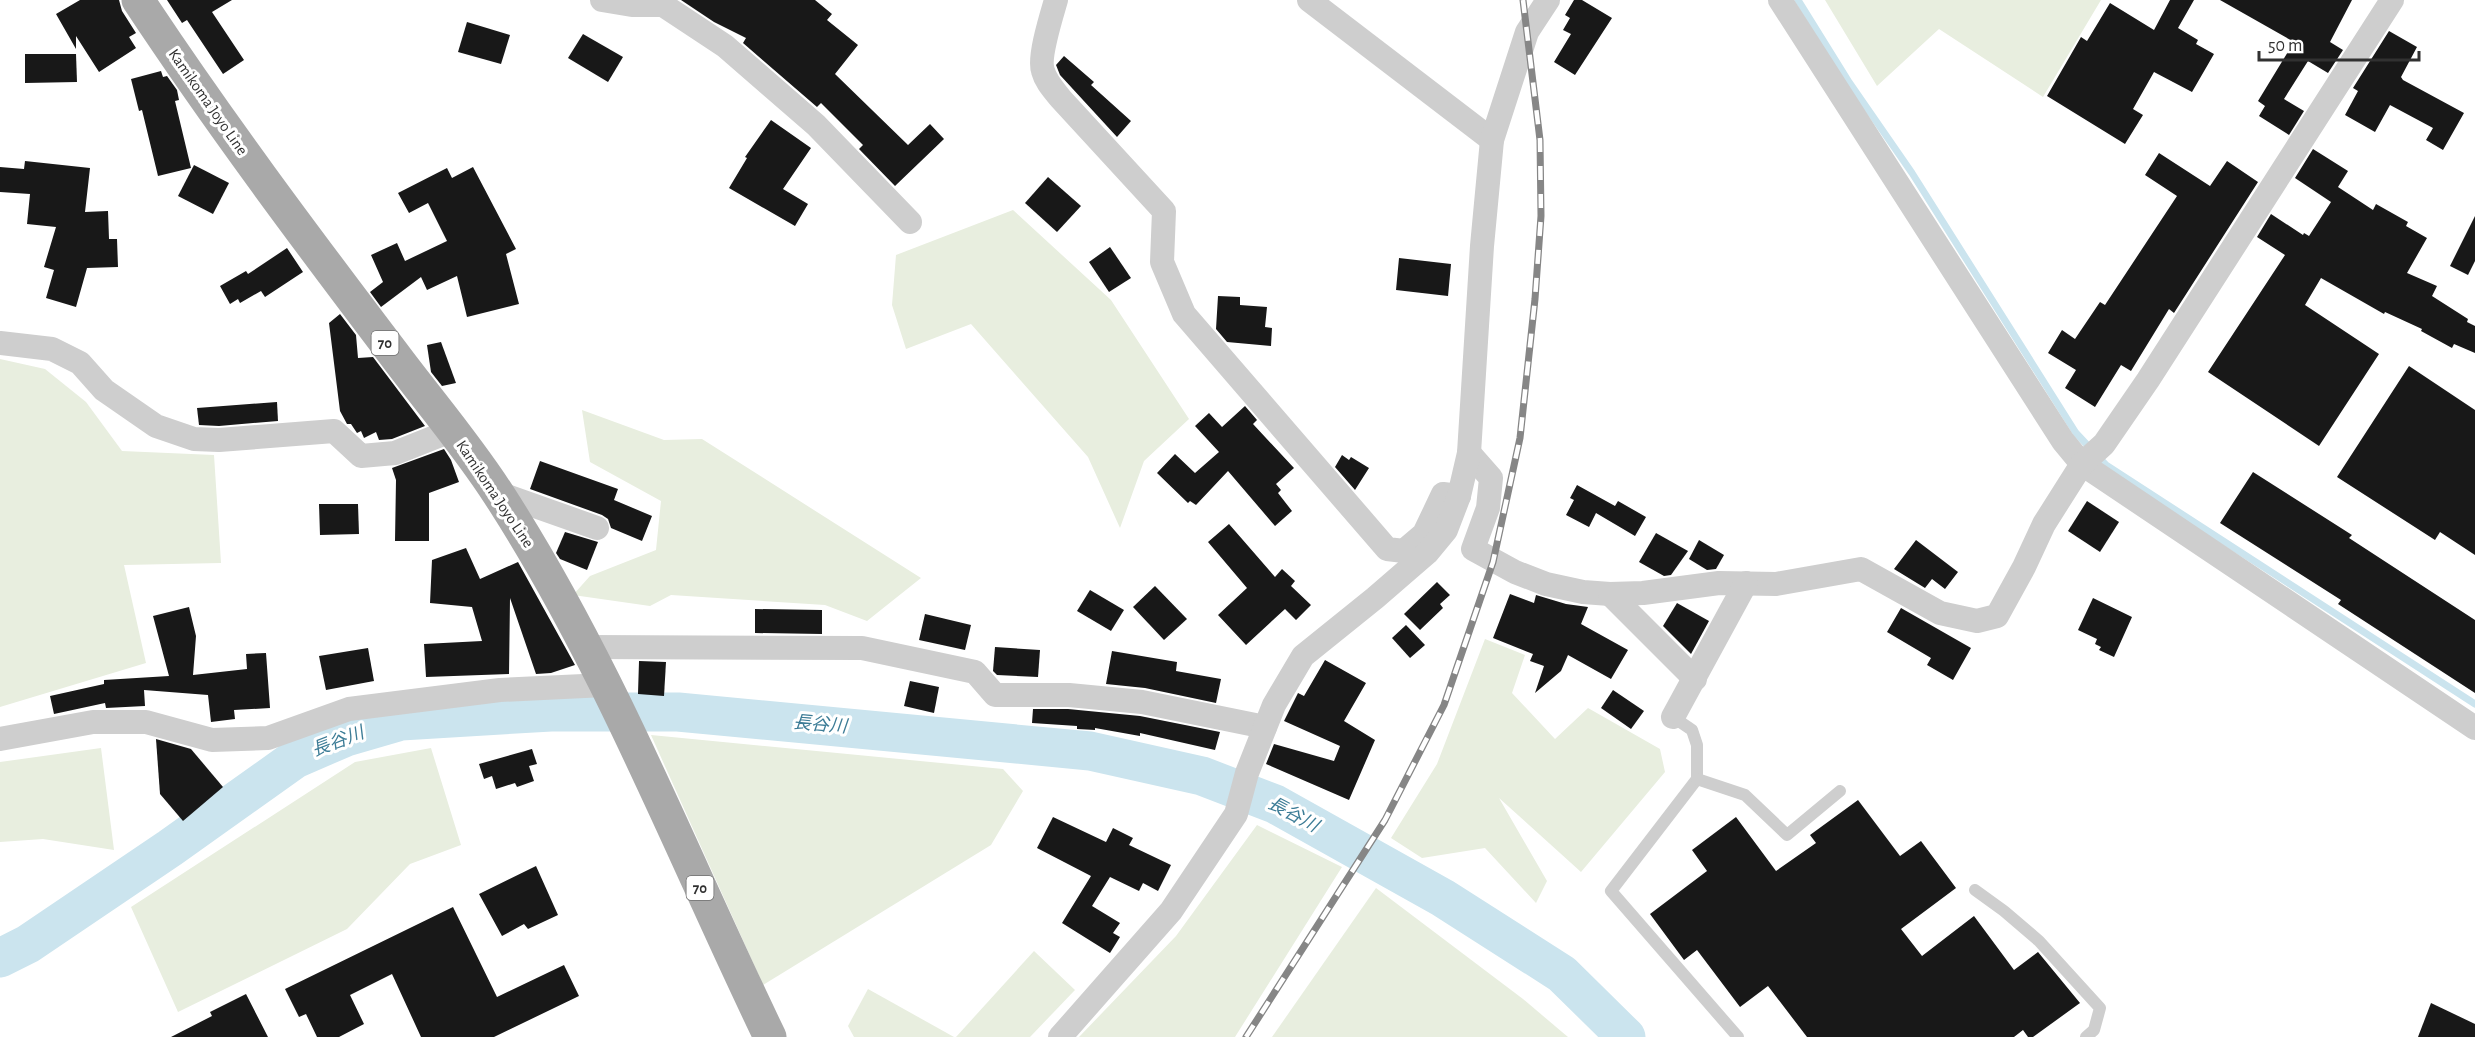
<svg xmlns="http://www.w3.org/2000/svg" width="2475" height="1037" font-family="'Alegreya Sans','Noto Sans JP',sans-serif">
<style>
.green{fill:#e8eedf}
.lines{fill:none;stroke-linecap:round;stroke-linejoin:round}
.stream{stroke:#cbe4ee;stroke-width:7}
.river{stroke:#cbe4ee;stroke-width:39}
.building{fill:#181818}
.lane{stroke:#cecece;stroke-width:12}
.street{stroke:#cecece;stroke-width:24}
.primary{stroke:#a9a9a9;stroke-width:33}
.rail-casing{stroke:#868686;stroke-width:7}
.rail{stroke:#fff;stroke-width:4.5;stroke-dasharray:14;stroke-linecap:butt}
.labels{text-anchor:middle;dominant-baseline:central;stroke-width:6;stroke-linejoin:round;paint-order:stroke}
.shield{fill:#fff;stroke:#6f6f6f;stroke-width:1.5}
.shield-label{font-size:15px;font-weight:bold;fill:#313131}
.street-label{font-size:16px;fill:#313131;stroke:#fff}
.water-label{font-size:18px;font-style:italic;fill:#3c7c96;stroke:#fff}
</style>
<rect width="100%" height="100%" fill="#fff"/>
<!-- green -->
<g class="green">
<polygon points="1825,0 2101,0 2043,97 1939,29 1877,86"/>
<polygon points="1013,210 1111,300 1189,419 1144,461 1120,528 1088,457 971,324 906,349 892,305 896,255"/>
<polygon points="0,359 45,369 86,402 122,451 214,455 221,563 124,565 146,663 0,707"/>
<polygon points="582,410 664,440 702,439 921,578 867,621 825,605 671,595 650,606 573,595 590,576 656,550 661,501 590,462"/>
<polygon points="1485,639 1525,655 1512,693 1555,739 1588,708 1660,749 1665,772 1581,872 1499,798 1547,881 1536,903 1485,848 1422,858 1391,838 1437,764"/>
<polygon points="651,735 1003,769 1023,791 991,845 763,985"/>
<polygon points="101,748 114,850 43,839 0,842 0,762"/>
<polygon points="431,748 461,845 410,864 347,929 178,1012 131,907 355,762"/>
<polygon points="1257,825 1342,867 1235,1037 1079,1037 1176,936"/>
<polygon points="1376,888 1523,999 1568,1037 1272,1037"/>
<polygon points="1034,951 1075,990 1030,1037 956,1037"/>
<polygon points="868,989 954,1037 854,1037 848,1026"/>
</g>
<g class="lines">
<!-- stream -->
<polyline class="stream" points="1798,0 1849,82 1912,173 2076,433 2106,465 2475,704"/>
<!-- river -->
<polyline class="river" points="0,958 28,944 170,848 295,759 346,737 401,721 551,712 678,712 1090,751 1202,776 1275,804 1443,898 1562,974 1626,1037"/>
</g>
<!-- building -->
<g class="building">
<polygon points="80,0 119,0 122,11 136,33 129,37 136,48 99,72 76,36 76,49 56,14"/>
<polygon points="167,0 232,0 212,12 244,60 223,74 187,20 182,23"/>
<polygon points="681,0 815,0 832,14 827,20 858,45 835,74 908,145 930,124 944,139 895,186 859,149 863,145 821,103 817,107 743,43 746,38 714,22"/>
<polygon points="1574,0 1582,0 1612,18 1575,75 1554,62 1571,34 1563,30 1570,18 1565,15"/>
<polygon points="2170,0 2194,0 2178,28 2198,40 2196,44 2214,54 2192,92 2154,72 2133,109 2143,115 2125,144 2047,96 2081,37 2087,41 2110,3 2154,30"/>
<polygon points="2220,0 2352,0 2330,42 2343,50 2328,73 2308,61 2284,99 2304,111 2289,135 2259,116 2265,106 2258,101 2294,42"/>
<polygon points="467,22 510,35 501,64 458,52"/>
<polygon points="2389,31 2417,47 2401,77 2403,80 2464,113 2443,150 2426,140 2433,128 2390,105 2375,132 2345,115 2358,91 2353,88"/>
<polygon points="583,34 623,57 608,82 568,58"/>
<polygon points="25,54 76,54 77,82 25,83"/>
<polygon points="1064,56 1094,82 1091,85 1131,121 1117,137 1060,75 1056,65"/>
<polygon points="161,71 163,77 167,76 177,90 179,100 175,101 191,168 158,176 142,110 139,111 131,79"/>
<polygon points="771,120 811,148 783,189 808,204 795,226 729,188 747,158 745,157"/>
<polygon points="2313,149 2348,171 2338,187 2373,210 2376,204 2408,222 2406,226 2427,238 2407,273 2437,286 2432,296 2468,319 2467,322 2475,326 2475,353 2454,344 2452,348 2421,331 2422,329 2385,312 2384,314 2321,278 2305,305 2379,354 2319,446 2208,372 2285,255 2257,237 2271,214 2303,235 2304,233 2309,236 2331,202 2295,178"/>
<polygon points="2159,153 2210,186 2227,161 2258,182 2174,313 2169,309 2131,371 2121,365 2095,407 2065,388 2076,370 2048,353 2062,330 2075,339 2100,302 2105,305 2177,196 2145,175"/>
<polygon points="25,161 90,168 85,212 108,211 109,239 117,239 118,267 87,268 76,307 46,298 54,270 44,267 56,227 27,224 30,194 0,192 0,167 24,169"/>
<polygon points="194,165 229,183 213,214 178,196"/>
<polygon points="473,167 516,249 506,254 519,304 467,317 457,276 427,290 421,277 381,307 370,292 383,282 371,255 397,243 405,261 447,241 428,203 409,213 398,193 447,168 452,178"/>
<polygon points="1048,177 1081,206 1057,232 1025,203"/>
<polygon points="2475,216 2475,261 2468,275 2450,266"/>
<polygon points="1110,247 1131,278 1109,292 1089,262"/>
<polygon points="287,248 303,272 265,297 261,291 240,303 238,299 230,304 220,286 246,271 248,274"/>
<polygon points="1399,258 1451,264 1448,296 1396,290"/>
<polygon points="1218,296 1240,297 1240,305 1267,307 1265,327 1272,328 1271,346 1227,342 1216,329"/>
<polygon points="340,314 356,335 358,358 373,357 425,426 392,439 379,440 376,432 364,438 361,431 357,433 351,424 347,424 340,411 329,323"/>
<polygon points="441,342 456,383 442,386 431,372 427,345"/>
<polygon points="2409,366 2475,410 2475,555 2440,532 2435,540 2337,477"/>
<polygon points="277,402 278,421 219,426 199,425 197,408"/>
<polygon points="1245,406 1257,420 1253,424 1294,468 1276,484 1281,490 1278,493 1292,511 1275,526 1228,471 1196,505 1190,501 1188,503 1157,473 1175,454 1195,473 1219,452 1195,426 1209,413 1222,427"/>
<polygon points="444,449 451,460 459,482 429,493 429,541 395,541 396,480 392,468"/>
<polygon points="1342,455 1349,460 1351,457 1369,468 1355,490 1335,467"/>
<polygon points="540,461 618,489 614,500 652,516 642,541 611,528 608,519 602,515 530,489"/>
<polygon points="2253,472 2352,535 2349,538 2475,620 2475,693 2338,604 2341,600 2220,523"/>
<polygon points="1577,485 1615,506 1618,501 1646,517 1635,536 1596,513 1589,527 1566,515 1574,500 1570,498"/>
<polygon points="2087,501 2119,522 2100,552 2068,531"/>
<polygon points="319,504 358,504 359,534 320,535"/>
<polygon points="1229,524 1275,577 1282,569 1295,581 1291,586 1311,605 1296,620 1285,609 1246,645 1218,615 1247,588 1208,542"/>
<polygon points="565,532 598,542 587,570 560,559 556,553"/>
<polygon points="1656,533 1688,551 1671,575 1664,576 1639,562"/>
<polygon points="1699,540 1724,555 1716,569 1707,570 1689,559"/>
<polygon points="1916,540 1958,572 1945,589 1932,579 1925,588 1894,569"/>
<polygon points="466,548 480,579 518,562 575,665 551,673 536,674 510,598 509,674 426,677 424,644 482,641 472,607 430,603 432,560"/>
<polygon points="1437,582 1450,595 1440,604 1443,608 1420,630 1404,614"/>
<polygon points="1155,586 1187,619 1164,640 1133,607"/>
<polygon points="1090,590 1124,610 1111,631 1077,611"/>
<polygon points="1510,594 1534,603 1536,595 1566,604 1588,607 1581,624 1628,650 1611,679 1568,655 1561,671 1535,693 1544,666 1530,661 1533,654 1493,638"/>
<polygon points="2093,598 2132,617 2114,657 2099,650 2101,647 2095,644 2097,639 2078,630"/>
<polygon points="1677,603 1709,621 1691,654 1663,626"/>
<polygon points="189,607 196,636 193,675 247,669 246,654 266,653 270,708 234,710 235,719 211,722 208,695 144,690 145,706 106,708 105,703 54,714 50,696 104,684 104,680 169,676 153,616"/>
<polygon points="1901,608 1971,648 1953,680 1927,665 1931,658 1887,632"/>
<polygon points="755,609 822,610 822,634 755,633"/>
<polygon points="925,614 971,625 965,650 919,640"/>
<polygon points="1406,625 1425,645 1410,658 1392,638"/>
<polygon points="995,647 1040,650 1038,677 997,675 993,671"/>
<polygon points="368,648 374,681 326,690 319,656"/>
<polygon points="1112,651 1177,662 1176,671 1221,679 1216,703 1145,688 1106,684"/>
<polygon points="1325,660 1366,683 1344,721 1375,740 1349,800 1266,764 1274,744 1334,761 1340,746 1284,721 1298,693 1304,696"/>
<polygon points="639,661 666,662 664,696 638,694"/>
<polygon points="910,681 939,687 934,713 904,706"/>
<polygon points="1613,690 1644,711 1631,729 1601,708"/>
<polygon points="1033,709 1068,709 1140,716 1220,732 1215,750 1140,733 1140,736 1095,728 1095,730 1077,729 1077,726 1032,723"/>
<polygon points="156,739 191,749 223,787 183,821 160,794"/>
<polygon points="532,749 537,764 529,766 534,781 517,787 515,783 496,789 492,776 484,779 479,764"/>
<polygon points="1858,800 1900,856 1921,841 1956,888 1901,929 1922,956 1974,916 2014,970 2038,952 2080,1003 2033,1037 2028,1037 2023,1030 2014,1037 1807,1037 1768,986 1740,1007 1697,950 1684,960 1650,914 1707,871 1692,850 1736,817 1776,871 1816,843 1810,835"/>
<polygon points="1053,817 1106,842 1113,828 1133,838 1129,845 1171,865 1158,891 1143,883 1139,891 1110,877 1092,906 1120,923 1113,933 1120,937 1110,953 1062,923 1091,876 1037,848"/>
<polygon points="536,866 558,915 528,929 524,924 502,936 479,894"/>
<polygon points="453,907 497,997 564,965 579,996 494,1037 421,1037 392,974 350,995 364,1024 339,1037 317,1037 306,1014 299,1017 285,989"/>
<polygon points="246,994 268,1037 171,1037 212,1016 210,1012"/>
<polygon points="2431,1003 2475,1024 2475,1037 2418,1037"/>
</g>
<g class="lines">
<!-- lane -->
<g class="lane">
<polyline points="1673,717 1692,730 1697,745 1697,779 1611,891 1738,1037"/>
<polyline points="1697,779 1745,795 1787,835 1840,791"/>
<polyline points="1975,890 2004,911 2039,941 2100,1008 2094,1030 2086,1037"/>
</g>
<!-- street -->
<g class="street">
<polyline points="602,0 632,5 663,5 725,46 816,125 910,222"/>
<path d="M 1056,0 C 1052,14 1038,58 1043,71 C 1046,82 1054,90 1061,99 L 1164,211 L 1162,262 L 1184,314 L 1387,549 L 1404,551 L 1424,534 L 1443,494 L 1459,496"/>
<polyline points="1309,0 1492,140"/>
<polyline points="1780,0 2063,441 2082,464 2475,728"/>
<polyline points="0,343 52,349 80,363 104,390 156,426 194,439 219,440 334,431 361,456 395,453 453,430"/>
<polyline points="1469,453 1491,478 1488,508 1473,549 1515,572 1546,584 1583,592 1610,594 1643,593 1719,583 1776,584 1861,569 1940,613 1977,621 1997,616 2024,567 2044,524 2082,464 2104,444 2148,380 2392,0"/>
<polyline points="498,493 597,528"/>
<polyline points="1610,594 1695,679"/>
<polyline points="587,647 862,648 975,672 995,695 1069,695 1142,702 1265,727"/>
<polyline points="1673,717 1746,583"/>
<polyline points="0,739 93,722 146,722 212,740 268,738 349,709 500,690 605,685"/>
<polyline points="1060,1037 1171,911 1236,814 1247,773 1274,705 1303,656 1375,598 1427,553 1446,530 1459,496 1469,453 1482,246 1492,140 1527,32 1548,0"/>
</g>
<!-- primary -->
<path class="primary" d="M 138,0 C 218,121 305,237 393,353 C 428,400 467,445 499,495 C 609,665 682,855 770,1037"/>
<!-- rail casing -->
<g class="rail-casing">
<polyline id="rail" points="1246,1037 1385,820 1444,705 1493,562 1520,438 1535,299 1541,216 1540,140 1523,0"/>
</g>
<!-- rail -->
<use href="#rail" class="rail"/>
</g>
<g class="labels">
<!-- shield labels -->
<g class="shield">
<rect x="371.5" y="331" width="27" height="24" rx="4.5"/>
<rect x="686.5" y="876" width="27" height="24" rx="4.5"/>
</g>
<g class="shield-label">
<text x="385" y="343">70</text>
<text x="700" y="888">70</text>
</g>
<!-- street labels -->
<g class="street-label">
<text transform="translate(208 102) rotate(55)">Kamikoma Joyo Line</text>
<text transform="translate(495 494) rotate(56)">Kamikoma Joyo Line</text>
</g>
<!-- water labels -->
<g class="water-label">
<text transform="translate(820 725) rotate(5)">長谷川</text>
<text transform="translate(338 742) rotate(-21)">長谷川</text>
<text transform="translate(1293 815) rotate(28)">長谷川</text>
</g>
</g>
<!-- scale -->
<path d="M2259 51v9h160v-9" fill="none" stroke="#313131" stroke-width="3"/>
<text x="2268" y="51" font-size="18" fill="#313131" stroke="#ffffff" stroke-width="4.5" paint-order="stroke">50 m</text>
</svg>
